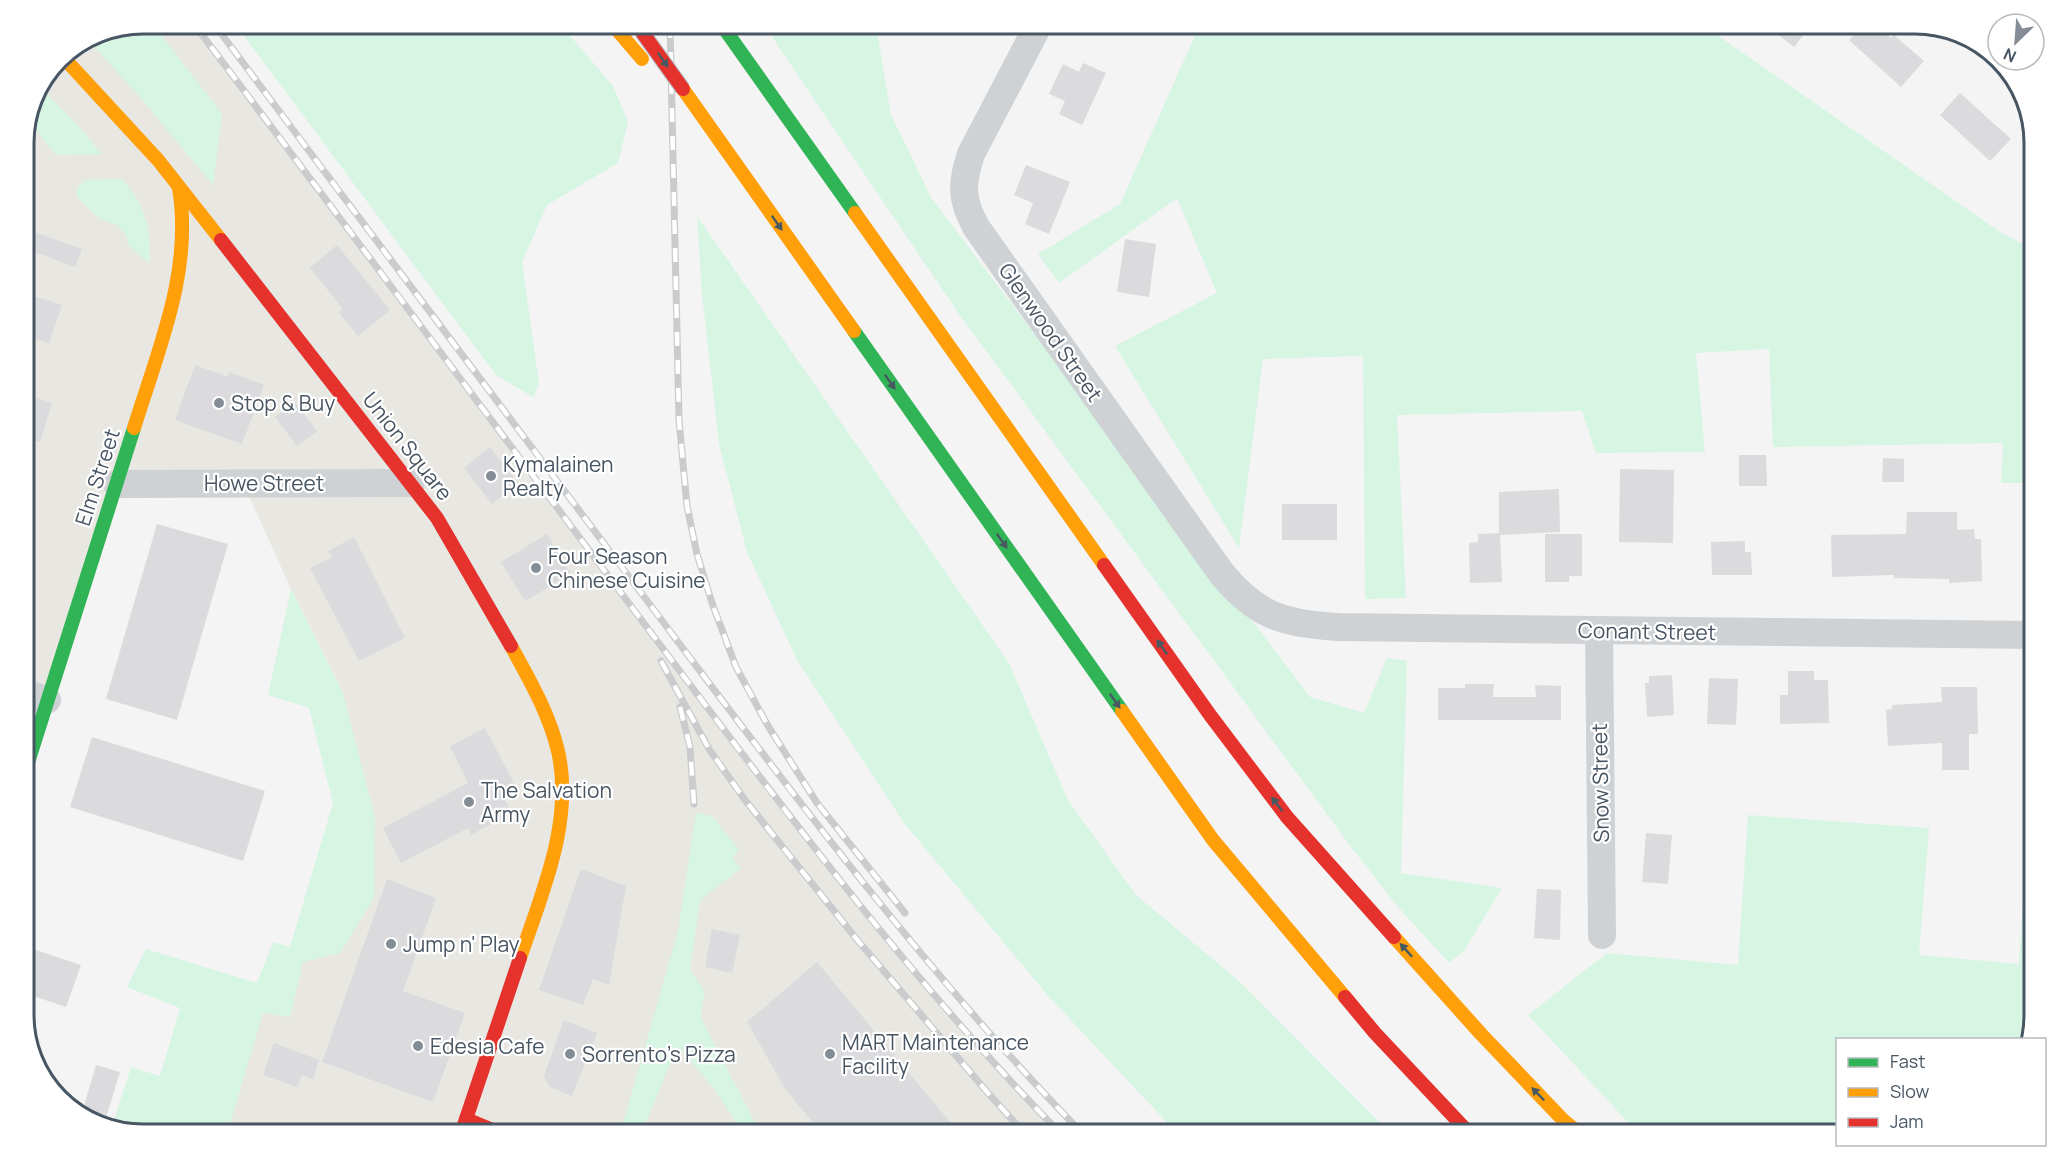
<svg xmlns="http://www.w3.org/2000/svg" width="2058" height="1158" font-family="Manrope,sans-serif">
<style>
.commercial{fill:#e8e7e2}
.green{fill:#d7f5e3}
.building{fill:#dbdbde}
.lines{fill:none;stroke-linecap:round;stroke-linejoin:round}
.street{stroke:#cfd2d5;stroke-width:28}
.fast{stroke:#30b455;stroke-width:14}
.slow{stroke:#ff9f0a;stroke-width:14}
.jam{stroke:#e5322d;stroke-width:14}
.rail-casing{stroke:#c9cbcd;stroke-width:7}
.rail{stroke:#fff;stroke-width:4.5;stroke-dasharray:14;stroke-linecap:butt}
.jam-bridge-casing{stroke:#b8bdc4;stroke-width:16;stroke-linecap:butt}
.jam-bridge{stroke:#e5322d;stroke-width:14}
.oneway{fill:#475a61}
.poi-dot{fill:#848d95;stroke:#fff;stroke-width:2}
.labels{text-anchor:middle;dominant-baseline:central;stroke-width:4.5;stroke-linejoin:round;paint-order:stroke}
.street-label{font-size:21px;fill:#485562;stroke:#fff}
.poi-label{font-size:21px;fill:#485562;stroke:#fff;text-anchor:start}
.rim{fill:none;stroke:#485562;stroke-width:3}
</style>
<rect width="100%" height="100%" fill="#f4f4f4"/>
<!-- commercial -->
<polygon class="commercial" points="143,24 194,24 743,755 841,879 941,1002 1061,1134 150,1134 263,1013 359,800 343,693 291,589 243,483 117,484 24,777 24,136 36,91 59,59 98,33"/>
<!-- green -->
<g class="green">
<polygon points="143,24 153,24 222,114 213,185 139,96 88,40 98,33"/>
<polygon points="235,24 560,24 613,86 628,122 618,163 547,205 522,262 539,384 533,397 496,375"/>
<polygon points="765,24 876,24 891,115 932,199 1310,697 1364,713 1387,658 1407,661 1401,873 1502,888 1464,951 1449,963 1398,907 1354,851 959,314 776,43"/>
<polygon points="1200,24 1708,24 1707,28 2003,234 2034,249 2034,483 2001,483 2003,443 1773,447 1769,349 1696,353 1705,452 1596,453 1582,411 1397,415 1406,598 1365,599 1363,356 1263,359 1239,548 1115,346 1217,293 1177,198 1059,283 1038,254 1120,204"/>
<polygon points="39,86 74,121 102,154 59,155 54,153 28,120 36,91"/>
<path d="M 122,179 C 144,202 153,231 149,263 L 128,245 L 126,235 L 117,225 L 100,219 L 77,197 L 77,188 L 85,180 Z"/>
<polygon points="697,216 1009,663 1068,800 1136,895 1240,982 1391,1134 1178,1134 1050,998 904,823 797,660 747,552 719,444 702,295"/>
<polygon points="291,589 343,693 375,818 374,898 340,953 303,962 290,1017 263,1013 227,1134 143,1134 112,1126 131,1067 160,1076 180,1008 127,987 146,949 257,983 273,942 290,947 333,803 309,708 268,695"/>
<polygon points="696,813 712,816 739,850 732,858 741,868 700,900 690,970 705,992 701,1012 703,1022 753,1119 763,1134 744,1134 714,1089 680,1048 675,1051 648,1118 639,1134 620,1134 678,931"/>
<polygon points="1748,815 1929,828 1919,955 2019,964 2026,847 2034,847 2034,1015 2027,1039 1838,1040 1837,1134 1639,1134 1528,1015 1607,953 1738,965"/>
</g>
<!-- building -->
<g class="building">
<polygon points="1764,24 1812,24 1794,47"/>
<polygon points="1864,24 1875,24 1891,38 1894,35 1924,61 1901,87 1849,40"/>
<polygon points="1083,63 1106,73 1082,125 1059,114 1065,101 1049,94 1063,64 1079,72"/>
<polygon points="1960,93 2011,139 1990,161 1940,115"/>
<polygon points="1026,165 1070,182 1049,234 1025,224 1033,203 1014,195"/>
<polygon points="26,229 82,249 75,267 24,248"/>
<polygon points="1125,239 1156,244 1149,297 1117,292"/>
<polygon points="337,245 390,310 358,336 339,313 343,309 310,268"/>
<polygon points="24,293 62,305 49,343 24,335"/>
<polygon points="195,365 228,377 229,372 264,385 242,444 175,420"/>
<polygon points="24,394 52,403 40,442 24,437"/>
<polygon points="295,402 317,431 297,446 275,417"/>
<polygon points="490,447 518,483 492,504 464,468"/>
<polygon points="1739,455 1766,455 1767,486 1739,486"/>
<polygon points="1883,458 1904,459 1904,482 1882,482"/>
<polygon points="1620,469 1674,470 1673,543 1619,542"/>
<polygon points="1559,489 1560,532 1500,535 1502,582 1470,583 1469,543 1478,542 1478,534 1499,533 1499,492"/>
<rect x="1282" y="504" width="55" height="36"/>
<polygon points="1907,512 1957,512 1957,530 1974,529 1975,539 1981,539 1982,581 1949,583 1949,579 1894,578 1894,575 1832,577 1831,535 1906,534"/>
<polygon points="157,524 228,544 177,720 106,699"/>
<polygon points="547,534 571,574 525,601 501,562"/>
<polygon points="1545,534 1582,534 1582,576 1569,576 1569,582 1545,582"/>
<polygon points="354,537 405,638 359,661 310,568 332,557 328,551"/>
<polygon points="1745,541 1745,552 1751,552 1752,575 1712,575 1711,542"/>
<polygon points="1788,671 1814,671 1814,680 1828,680 1829,723 1780,724 1780,695 1788,695"/>
<polygon points="1672,675 1674,715 1647,717 1645,683 1649,683 1649,676"/>
<polygon points="1709,678 1738,679 1736,725 1707,724"/>
<polygon points="1465,684 1494,684 1493,697 1536,697 1535,685 1561,686 1561,720 1438,720 1438,688 1465,688"/>
<polygon points="1941,687 1977,687 1978,734 1969,734 1969,770 1942,770 1942,743 1888,746 1886,710 1892,709 1892,705 1942,702"/>
<polygon points="485,728 514,783 500,791 512,813 471,835 468,828 401,863 383,828 468,783 450,746"/>
<polygon points="92,737 265,791 243,861 70,807"/>
<polygon points="1646,833 1672,835 1668,884 1642,882"/>
<polygon points="581,869 626,886 609,985 593,979 583,1005 539,990"/>
<polygon points="387,879 436,898 403,991 465,1013 433,1102 322,1062"/>
<polygon points="1537,889 1561,890 1560,940 1534,938"/>
<polygon points="712,929 740,935 732,973 705,967"/>
<polygon points="24,946 81,965 66,1007 24,993"/>
<polygon points="817,962 960,1134 823,1134 799,1106 784,1087 747,1022"/>
<polygon points="564,1020 597,1033 572,1096 550,1087 544,1076"/>
<polygon points="274,1043 319,1060 313,1079 302,1075 297,1087 263,1075"/>
<polygon points="96,1065 120,1072 104,1124 84,1118 81,1116"/>
</g>
<g class="lines">
<!-- street -->
<g class="street">
<path d="M 1039,24 L 971,154 C 961,184 961,199 976,227 L 1222,574 C 1257,616 1284,624 1338,627 L 2034,635"/>
<polyline points="117,484 411,483"/>
<polyline points="1599,630 1602,935"/>
<polyline points="24,693 47,700"/>
</g>
<!-- fast -->
<g class="fast">
<polyline points="721,24 855,213"/>
<polyline points="854,331 1122,711"/>
<polyline points="24,775 134,428"/>
</g>
<!-- slow -->
<g class="slow">
<polyline points="612,24 642,59"/>
<polyline points="63,57 158,160 221,240"/>
<polyline points="683,89 854,331"/>
<polyline points="855,213 1104,565"/>
<path d="M 134,428 C 158,350 193,271 179,188"/>
<path d="M 511,646 C 529,679 549,713 558,751 C 574,821 542,893 520,958"/>
<polyline points="1122,711 1213,840 1345,997"/>
<polyline points="1394,937 1481,1034 1564,1121 1580,1134"/>
</g>
<!-- jam -->
<g class="jam">
<polyline points="221,240 437,518 511,646"/>
<polyline points="1104,565 1210,715 1287,817 1394,937"/>
<polyline points="1345,997 1375,1033 1470,1134"/>
<polyline points="466,1119 502,1134"/>
<polyline points="461,1134 520,958"/>
</g>
<!-- rail casing -->
<g class="rail-casing">
<g id="rail">
<path d="M 194,24 C 346,226 497,428 649,630 C 779,803 909,979 1061,1134"/>
<path d="M 214,24 C 358,217 503,409 648,602 C 786,785 923,970 1083,1134"/>
<polyline points="670,24 679,420 687,506 697,554 712,603 736,667 768,726 817,803 905,913"/>
<polyline points="661,661 709,749 745,800 859,942 988,1093 1025,1134"/>
<polyline points="680,707 690,747 694,804"/>
</g>
</g>
<!-- rail -->
<use href="#rail" class="rail"/>
<!-- jam-bridge casing -->
<g class="jam-bridge-casing">
<polyline id="jam-bridge" points="642,32 683,89"/>
</g>
<!-- jam-bridge -->
<use href="#jam-bridge" class="jam-bridge"/>
</g>
<!-- one-way arrows -->
<defs><path id="oneway-solid" d="M-6-.8H1V-3.2L6.5 0L1 3.2V.8H-6Z" transform="scale(1.5)"/></defs>
<g class="oneway">
<use href="#oneway-solid" transform="translate(663 60) rotate(55)"/>
<use href="#oneway-solid" transform="translate(777 223) rotate(55)"/>
<use href="#oneway-solid" transform="translate(890 382) rotate(55)"/>
<use href="#oneway-solid" transform="translate(1002 541) rotate(55)"/>
<use href="#oneway-solid" transform="translate(1162 647) rotate(-125)"/>
<use href="#oneway-solid" transform="translate(1115 701) rotate(55)"/>
<use href="#oneway-solid" transform="translate(1277 804) rotate(-127)"/>
<use href="#oneway-solid" transform="translate(1406 950) rotate(-132)"/>
<use href="#oneway-solid" transform="translate(1538 1094) rotate(-134)"/>
</g>
<!-- markers -->
<g class="poi-dot">
<circle cx="219" cy="403" r="6"/>
<circle cx="491" cy="476" r="6"/>
<circle cx="536" cy="568" r="6"/>
<circle cx="469" cy="802" r="6"/>
<circle cx="391" cy="944" r="6"/>
<circle cx="418" cy="1046" r="6"/>
<circle cx="570" cy="1054" r="6"/>
<circle cx="830" cy="1054" r="6"/>
</g>
<g class="labels">
<!-- street labels -->
<g class="street-label">
<text transform="translate(1051 332) rotate(55)">Glenwood Street</text>
<text transform="translate(408 446) rotate(52)">Union Square</text>
<text transform="translate(97 477) rotate(-72)">Elm Street</text>
<text x="264" y="483">Howe Street</text>
<text transform="translate(1647 631) rotate(1)">Conant Street</text>
<text transform="translate(1600 783) rotate(-91)">Snow Street</text>
</g>
<!-- poi labels -->
<g class="poi-label">
<text x="231" y="403">Stop &amp; Buy</text>
<text x="503" y="464">Kymalainen<tspan x="503" dy="24">Realty</tspan></text>
<text x="548" y="556">Four Season<tspan x="548" dy="24">Chinese Cuisine</tspan></text>
<text x="481" y="790">The Salvation<tspan x="481" dy="24">Army</tspan></text>
<text x="403" y="944">Jump n' Play</text>
<text x="842" y="1042">MART Maintenance<tspan x="842" dy="24">Facility</tspan></text>
<text x="430" y="1046">Edesia Cafe</text>
<text x="582" y="1054">Sorrento's Pizza</text>
</g>
</g>
<!-- crop -->
<path d="M0 0H2058V1158H0ZM143 34H1915A109 109 0 0 1 2024 143V1015A109 109 0 0 1 1915 1124H143A109 109 0 0 1 34 1015V143A109 109 0 0 1 143 34Z" fill="#fff" fill-rule="evenodd"/>
<path class="rim" d="M143 34H1915A109 109 0 0 1 2024 143V1015A109 109 0 0 1 1915 1124H143A109 109 0 0 1 34 1015V143A109 109 0 0 1 143 34Z"/>
<!-- legend -->
<rect x="1836" y="1038" width="210" height="108" fill="#ffffff" stroke="#b6bbc0" stroke-width="1.5"/>
<rect x="1848" y="1058" width="30" height="9" fill="#30b455" stroke="#b6bbc0" stroke-width="1.5"/>
<text x="1890" y="1068" font-size="18" fill="#485562">Fast</text>
<rect x="1848" y="1088" width="30" height="9" fill="#ff9f0a" stroke="#b6bbc0" stroke-width="1.5"/>
<text x="1890" y="1098" font-size="18" fill="#485562">Slow</text>
<rect x="1848" y="1118" width="30" height="9" fill="#e5322d" stroke="#b6bbc0" stroke-width="1.5"/>
<text x="1890" y="1128" font-size="18" fill="#485562">Jam</text>
<!-- north arrow -->
<g transform="translate(2016 42) rotate(205)"><circle r="28" fill="#ffffff" stroke="#b6bbc0" stroke-width="1.5"/>
<path d="M0-4.5L10 22L0 15L-10 22Z" fill="#848d95"/>
<text y="-9" font-size="16" font-weight="bold" text-anchor="middle" fill="#485562">N</text>
</g>
</svg>
